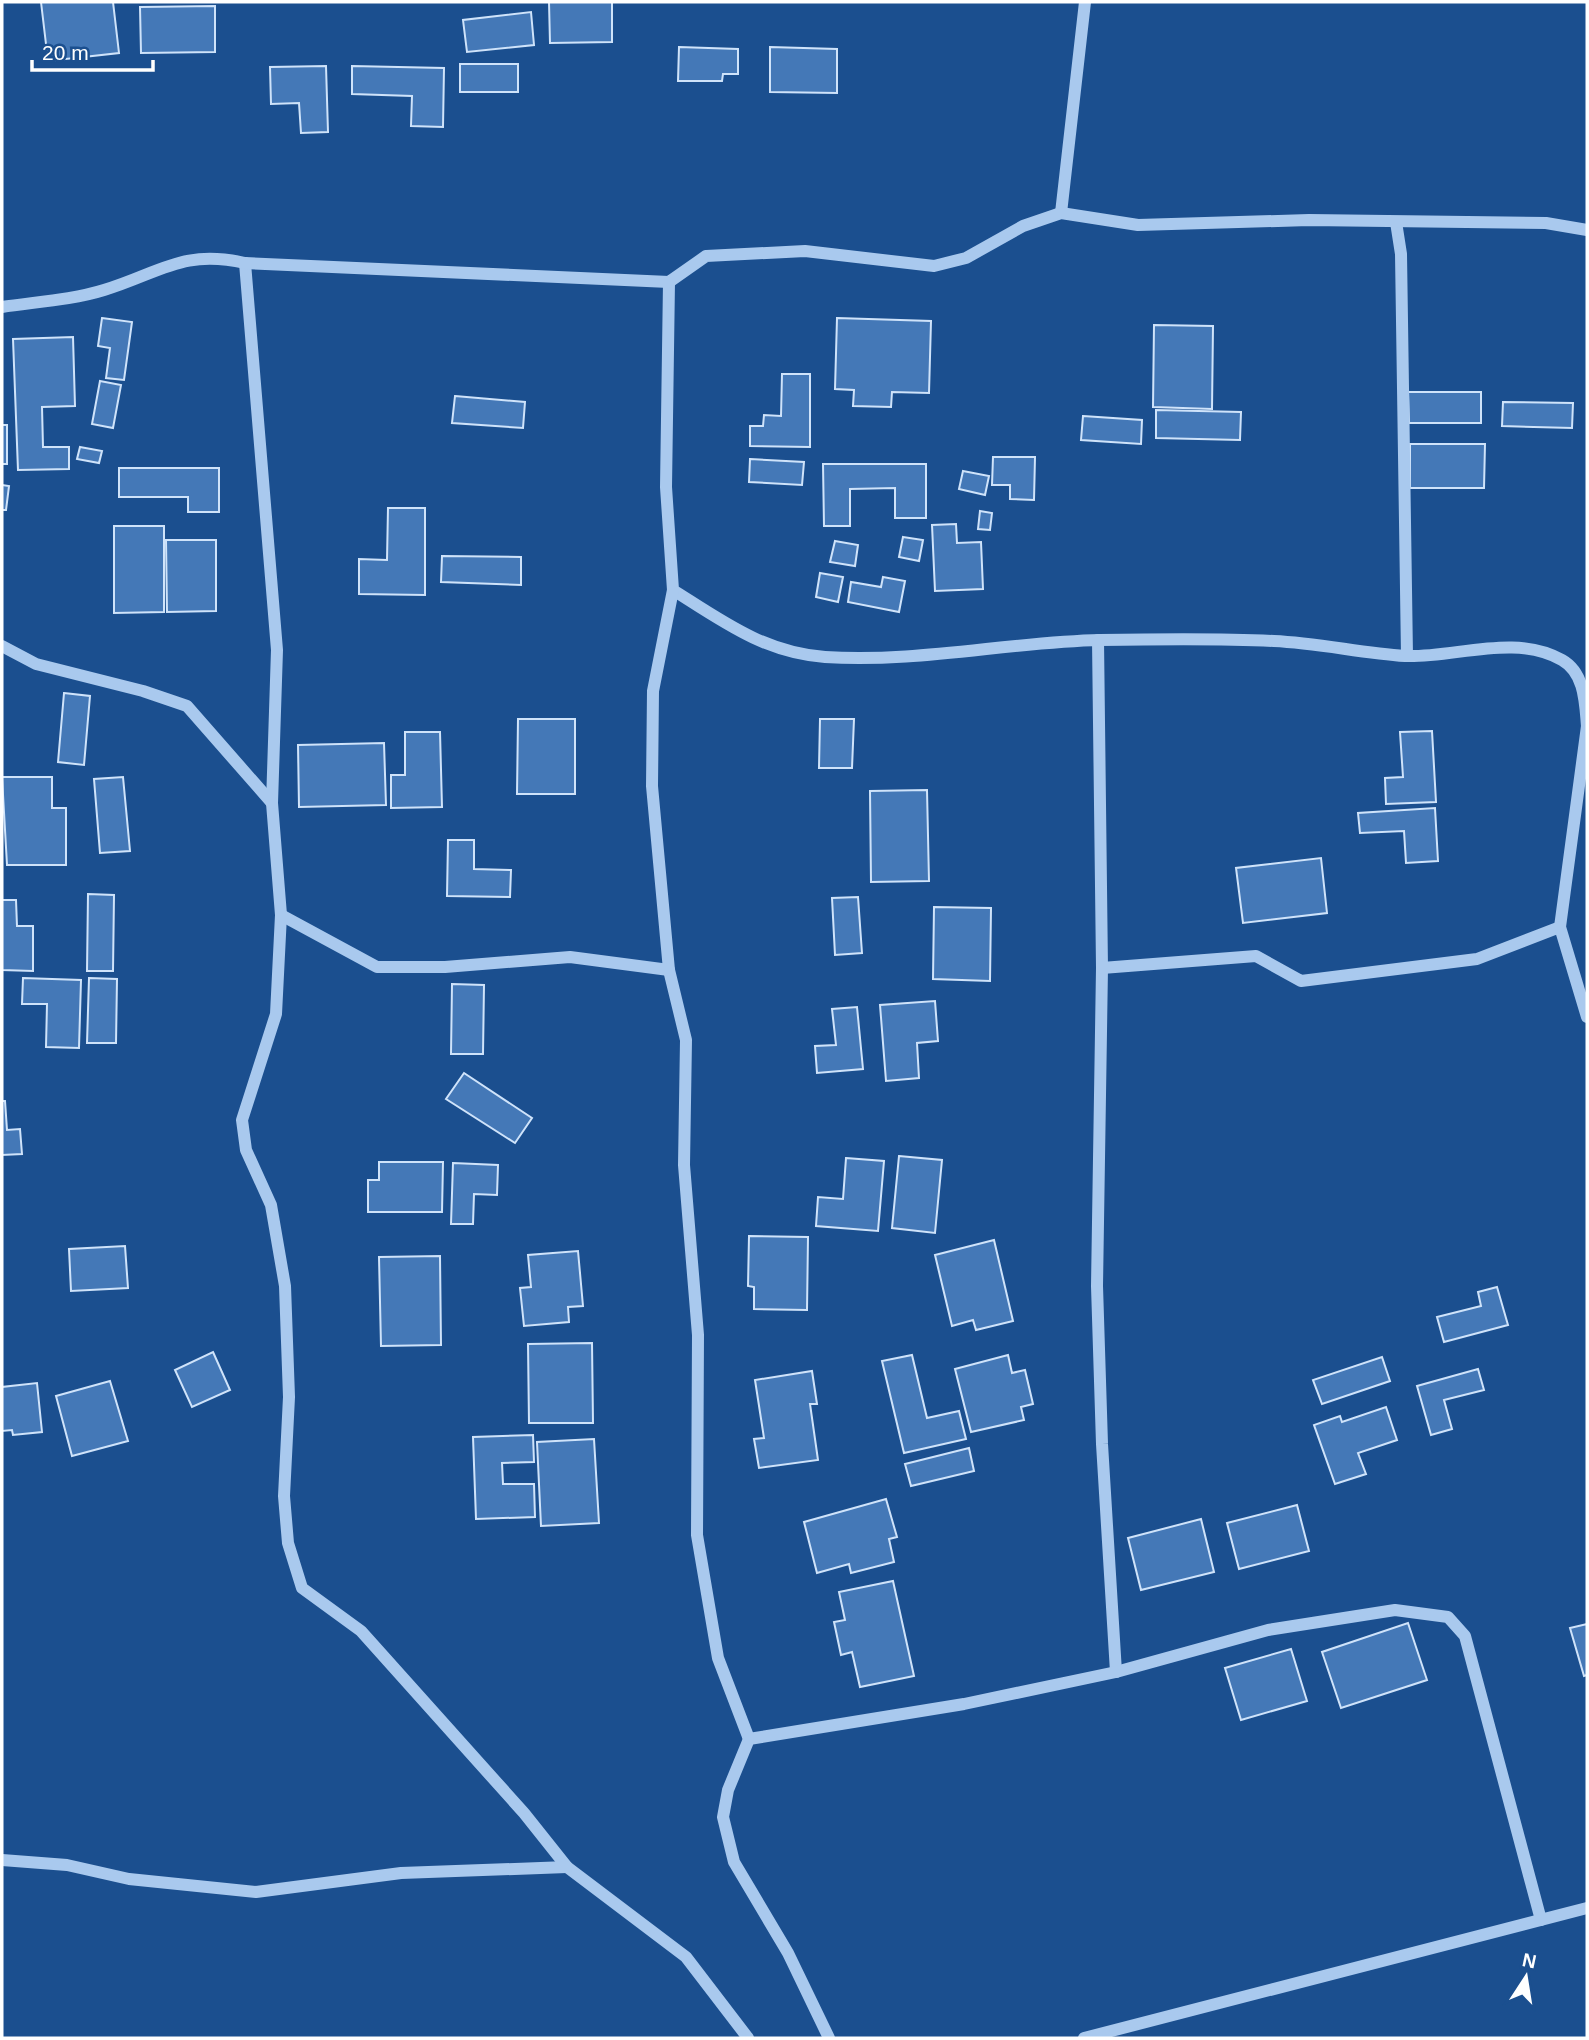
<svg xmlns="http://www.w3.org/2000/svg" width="1589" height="2040" font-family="Helvetica,sans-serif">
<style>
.building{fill:#4478b7;stroke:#cfe3fa;stroke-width:2}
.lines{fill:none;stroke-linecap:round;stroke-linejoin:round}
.minor{stroke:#a9c9ee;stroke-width:12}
</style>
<rect width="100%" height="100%" fill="#1b4f8f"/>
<!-- building -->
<g class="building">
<polygon points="41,2 113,2 119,53 48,61"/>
<polygon points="549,2 612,2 612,42 550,43"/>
<polygon points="215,6 215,52 141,53 140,7"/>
<polygon points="531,12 534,45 467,52 463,20"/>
<polygon points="679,47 738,49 738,74 723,74 722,81 678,81"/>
<polygon points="770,47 837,49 837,93 770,92"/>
<rect x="460" y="64" width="58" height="28"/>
<polygon points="326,66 328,132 301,133 299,103 271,104 270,67"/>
<polygon points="352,66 444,68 443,127 411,126 412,96 352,94"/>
<polygon points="102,318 132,322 124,380 106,378 110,348 98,346"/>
<polygon points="837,318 931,321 929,393 892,392 891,407 853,406 854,390 835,389"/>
<polygon points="1154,325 1213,326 1212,409 1153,407"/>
<polygon points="73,337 75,406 42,407 43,447 69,447 69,469 18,470 13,339"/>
<polygon points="782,374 810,374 810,447 750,446 750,426 763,426 764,415 781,416"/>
<polygon points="100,381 121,385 113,428 92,424"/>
<polygon points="1408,392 1481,392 1481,423 1409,423"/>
<polygon points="455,396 525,402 523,428 452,423"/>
<polygon points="1503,402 1573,403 1572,428 1502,426"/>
<polygon points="1156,410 1241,412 1240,440 1156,438"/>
<polygon points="1083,416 1142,420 1141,444 1081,440"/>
<rect x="2" y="425" width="5" height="39"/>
<polygon points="1410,444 1485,444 1484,488 1410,488"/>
<polygon points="80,447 102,451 99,463 77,459"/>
<polygon points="993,457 1035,457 1034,500 1010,499 1010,485 992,485"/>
<polygon points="750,459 804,462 802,485 749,482"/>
<polygon points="823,464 926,464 926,518 895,518 895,488 850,489 850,526 824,526"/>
<polygon points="119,468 219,468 219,512 188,512 188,497 119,497"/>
<polygon points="963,471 989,476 985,495 959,489"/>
<polygon points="2,485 9,486 6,510 2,510"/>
<polygon points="388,508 425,508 425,595 359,594 359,559 387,560"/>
<polygon points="980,511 992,513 990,530 978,529"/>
<polygon points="956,524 957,543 981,542 983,589 935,591 932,525"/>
<polygon points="114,526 164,526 164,612 114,613"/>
<polygon points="903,537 923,540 919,561 899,557"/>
<polygon points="166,540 216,540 216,611 167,612"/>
<polygon points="835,541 858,545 855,566 830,562"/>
<polygon points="442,556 521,557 521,585 441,582"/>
<polygon points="820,573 843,577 838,602 816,597"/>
<polygon points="883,577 905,581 899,612 848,602 851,582 881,587"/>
<polygon points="64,693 90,696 84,765 58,762"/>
<polygon points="518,719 575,719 575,794 517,794"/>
<polygon points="820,719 854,719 852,768 819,768"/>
<polygon points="1432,731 1436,802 1386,804 1385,778 1403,777 1400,732"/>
<polygon points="405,732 440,732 442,807 391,808 391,775 405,775"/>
<polygon points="384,743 386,805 299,807 298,745"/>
<polygon points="2,777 52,777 52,808 66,808 66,865 7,865"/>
<polygon points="123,777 130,851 100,853 94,779"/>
<polygon points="927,790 929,881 871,882 870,791"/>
<polygon points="1435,808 1438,861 1406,863 1404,831 1360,833 1358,813"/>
<polygon points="448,840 474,840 474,869 511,870 510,897 447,896"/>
<polygon points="1321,858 1327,913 1243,923 1236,868"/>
<polygon points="88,894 114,895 113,971 87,971"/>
<polygon points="858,897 862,953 835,955 832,898"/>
<polygon points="2,900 16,900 17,926 33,926 33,971 2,970"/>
<polygon points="934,907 991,908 990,981 933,979"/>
<polygon points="23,978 81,980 79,1048 46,1047 47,1004 22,1004"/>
<polygon points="89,978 117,979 116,1043 87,1043"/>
<polygon points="452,984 484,985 483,1054 451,1054"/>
<polygon points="935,1001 938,1041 917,1043 919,1078 886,1081 880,1005"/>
<polygon points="857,1007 863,1069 817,1073 815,1046 836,1045 832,1009"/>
<polygon points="464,1073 532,1118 515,1143 446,1099"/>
<polygon points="2,1101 5,1101 7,1130 20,1129 22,1154 2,1155"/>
<polygon points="899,1156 942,1160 935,1233 892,1228"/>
<polygon points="846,1158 884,1161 878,1231 816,1226 818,1197 843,1199"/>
<polygon points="379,1162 443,1162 442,1212 368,1212 368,1180 379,1180"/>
<polygon points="453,1163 498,1165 497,1195 474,1194 473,1224 451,1224"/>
<polygon points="749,1236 808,1237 807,1310 754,1309 754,1287 748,1286"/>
<polygon points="994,1240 1013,1321 976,1330 973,1320 952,1326 935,1255"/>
<polygon points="125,1246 128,1288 71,1291 69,1249"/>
<polygon points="578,1251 583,1306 568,1307 569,1322 524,1326 520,1288 531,1287 528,1255"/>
<polygon points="440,1256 441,1345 381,1346 379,1257"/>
<polygon points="1497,1287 1508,1325 1444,1342 1437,1317 1481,1306 1478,1292"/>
<polygon points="592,1343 593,1423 529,1423 528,1344"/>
<polygon points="213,1352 230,1390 192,1407 175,1370"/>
<polygon points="912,1355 927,1418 959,1411 966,1439 904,1453 882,1361"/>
<polygon points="1008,1355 1012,1373 1025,1370 1033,1404 1021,1407 1024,1420 971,1432 955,1369"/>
<polygon points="1382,1357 1390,1381 1322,1404 1313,1380"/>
<polygon points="1478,1369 1484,1390 1444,1400 1452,1429 1431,1435 1417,1386"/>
<polygon points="812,1371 817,1404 810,1404 818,1460 759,1468 754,1439 764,1438 755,1380"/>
<polygon points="110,1381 128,1441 72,1456 56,1396"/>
<polygon points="37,1383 42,1432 13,1435 12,1430 2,1431 2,1387"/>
<polygon points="1386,1407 1397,1440 1358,1453 1366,1474 1335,1484 1314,1425 1340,1416 1342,1422"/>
<polygon points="533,1435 534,1462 502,1463 503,1484 534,1484 535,1517 476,1519 473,1437"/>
<polygon points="594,1439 599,1523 541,1526 537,1442"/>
<polygon points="969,1448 974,1471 911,1486 905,1464"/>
<polygon points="886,1499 897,1537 889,1539 894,1562 851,1573 849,1564 817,1573 804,1522"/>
<polygon points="1297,1505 1309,1551 1239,1569 1227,1523"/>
<polygon points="1201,1519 1214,1572 1141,1590 1128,1538"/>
<polygon points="893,1581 914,1676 860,1687 852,1652 841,1655 834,1622 845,1620 839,1592"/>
<polygon points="1408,1623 1427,1680 1341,1708 1322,1652"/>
<polygon points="1587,1624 1587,1675 1584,1676 1570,1628"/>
<polygon points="1291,1649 1307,1701 1241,1720 1225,1668"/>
</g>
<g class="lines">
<!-- minor -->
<g class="minor">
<polyline points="1061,213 1085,2"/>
<polyline points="1396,222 1401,254 1407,656"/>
<polyline points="245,263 277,650 272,803 281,915 276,1014 242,1120 246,1150 271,1205 285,1286 289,1397 284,1496 288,1543 302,1588 361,1631 524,1813 567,1867 686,1957 748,2038"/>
<path d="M 669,282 L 666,487 L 673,590 C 722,621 765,653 825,657 C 917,663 1008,642 1100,640 C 1157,639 1216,638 1274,641 C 1318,643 1361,653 1405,656 C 1455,658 1515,633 1562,660 C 1585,673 1585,703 1587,726 L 1560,927 L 1587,1017"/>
<path d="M 2,307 C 35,302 72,300 104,290 C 160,273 182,249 245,263 L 669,282 L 706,256 L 805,251 L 934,266 L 966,258 L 1023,226 L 1061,213 L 1138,225 L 1309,220 L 1546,223 L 1587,230"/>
<polyline points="673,590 653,691 652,786 669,970 686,1040 684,1165 698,1335 697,1535 718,1658 749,1739"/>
<polyline points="1098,640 1102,968 1097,1286 1102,1444 1116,1672"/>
<polyline points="2,646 36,664 143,691 187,706 272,803"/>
<polyline points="281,915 377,967 445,967 570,957 669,970"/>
<polyline points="1102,968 1256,956 1301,981 1477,959 1560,927"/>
<polyline points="2,1860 67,1865 129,1879 256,1892 401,1873 567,1867"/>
<polyline points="829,2038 788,1953 734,1862 723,1817 728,1790 749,1739 964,1704 1116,1672 1268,1630 1395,1610 1448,1617 1465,1636 1541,1920"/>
<polyline points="1084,2038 1587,1908"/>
</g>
</g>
<!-- border -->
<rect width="1589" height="2040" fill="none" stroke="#ffffff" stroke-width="7"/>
<!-- north arrow -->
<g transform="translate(1526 1977) rotate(12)" stroke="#1b4f8f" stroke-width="5" paint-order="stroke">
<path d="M0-5L12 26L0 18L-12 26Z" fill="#ffffff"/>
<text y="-10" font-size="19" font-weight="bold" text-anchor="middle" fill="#ffffff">N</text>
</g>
<!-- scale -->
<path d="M32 60v10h121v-10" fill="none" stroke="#ffffff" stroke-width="3.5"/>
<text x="42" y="60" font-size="21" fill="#ffffff" stroke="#1b4f8f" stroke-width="5" paint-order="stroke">20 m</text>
</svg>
